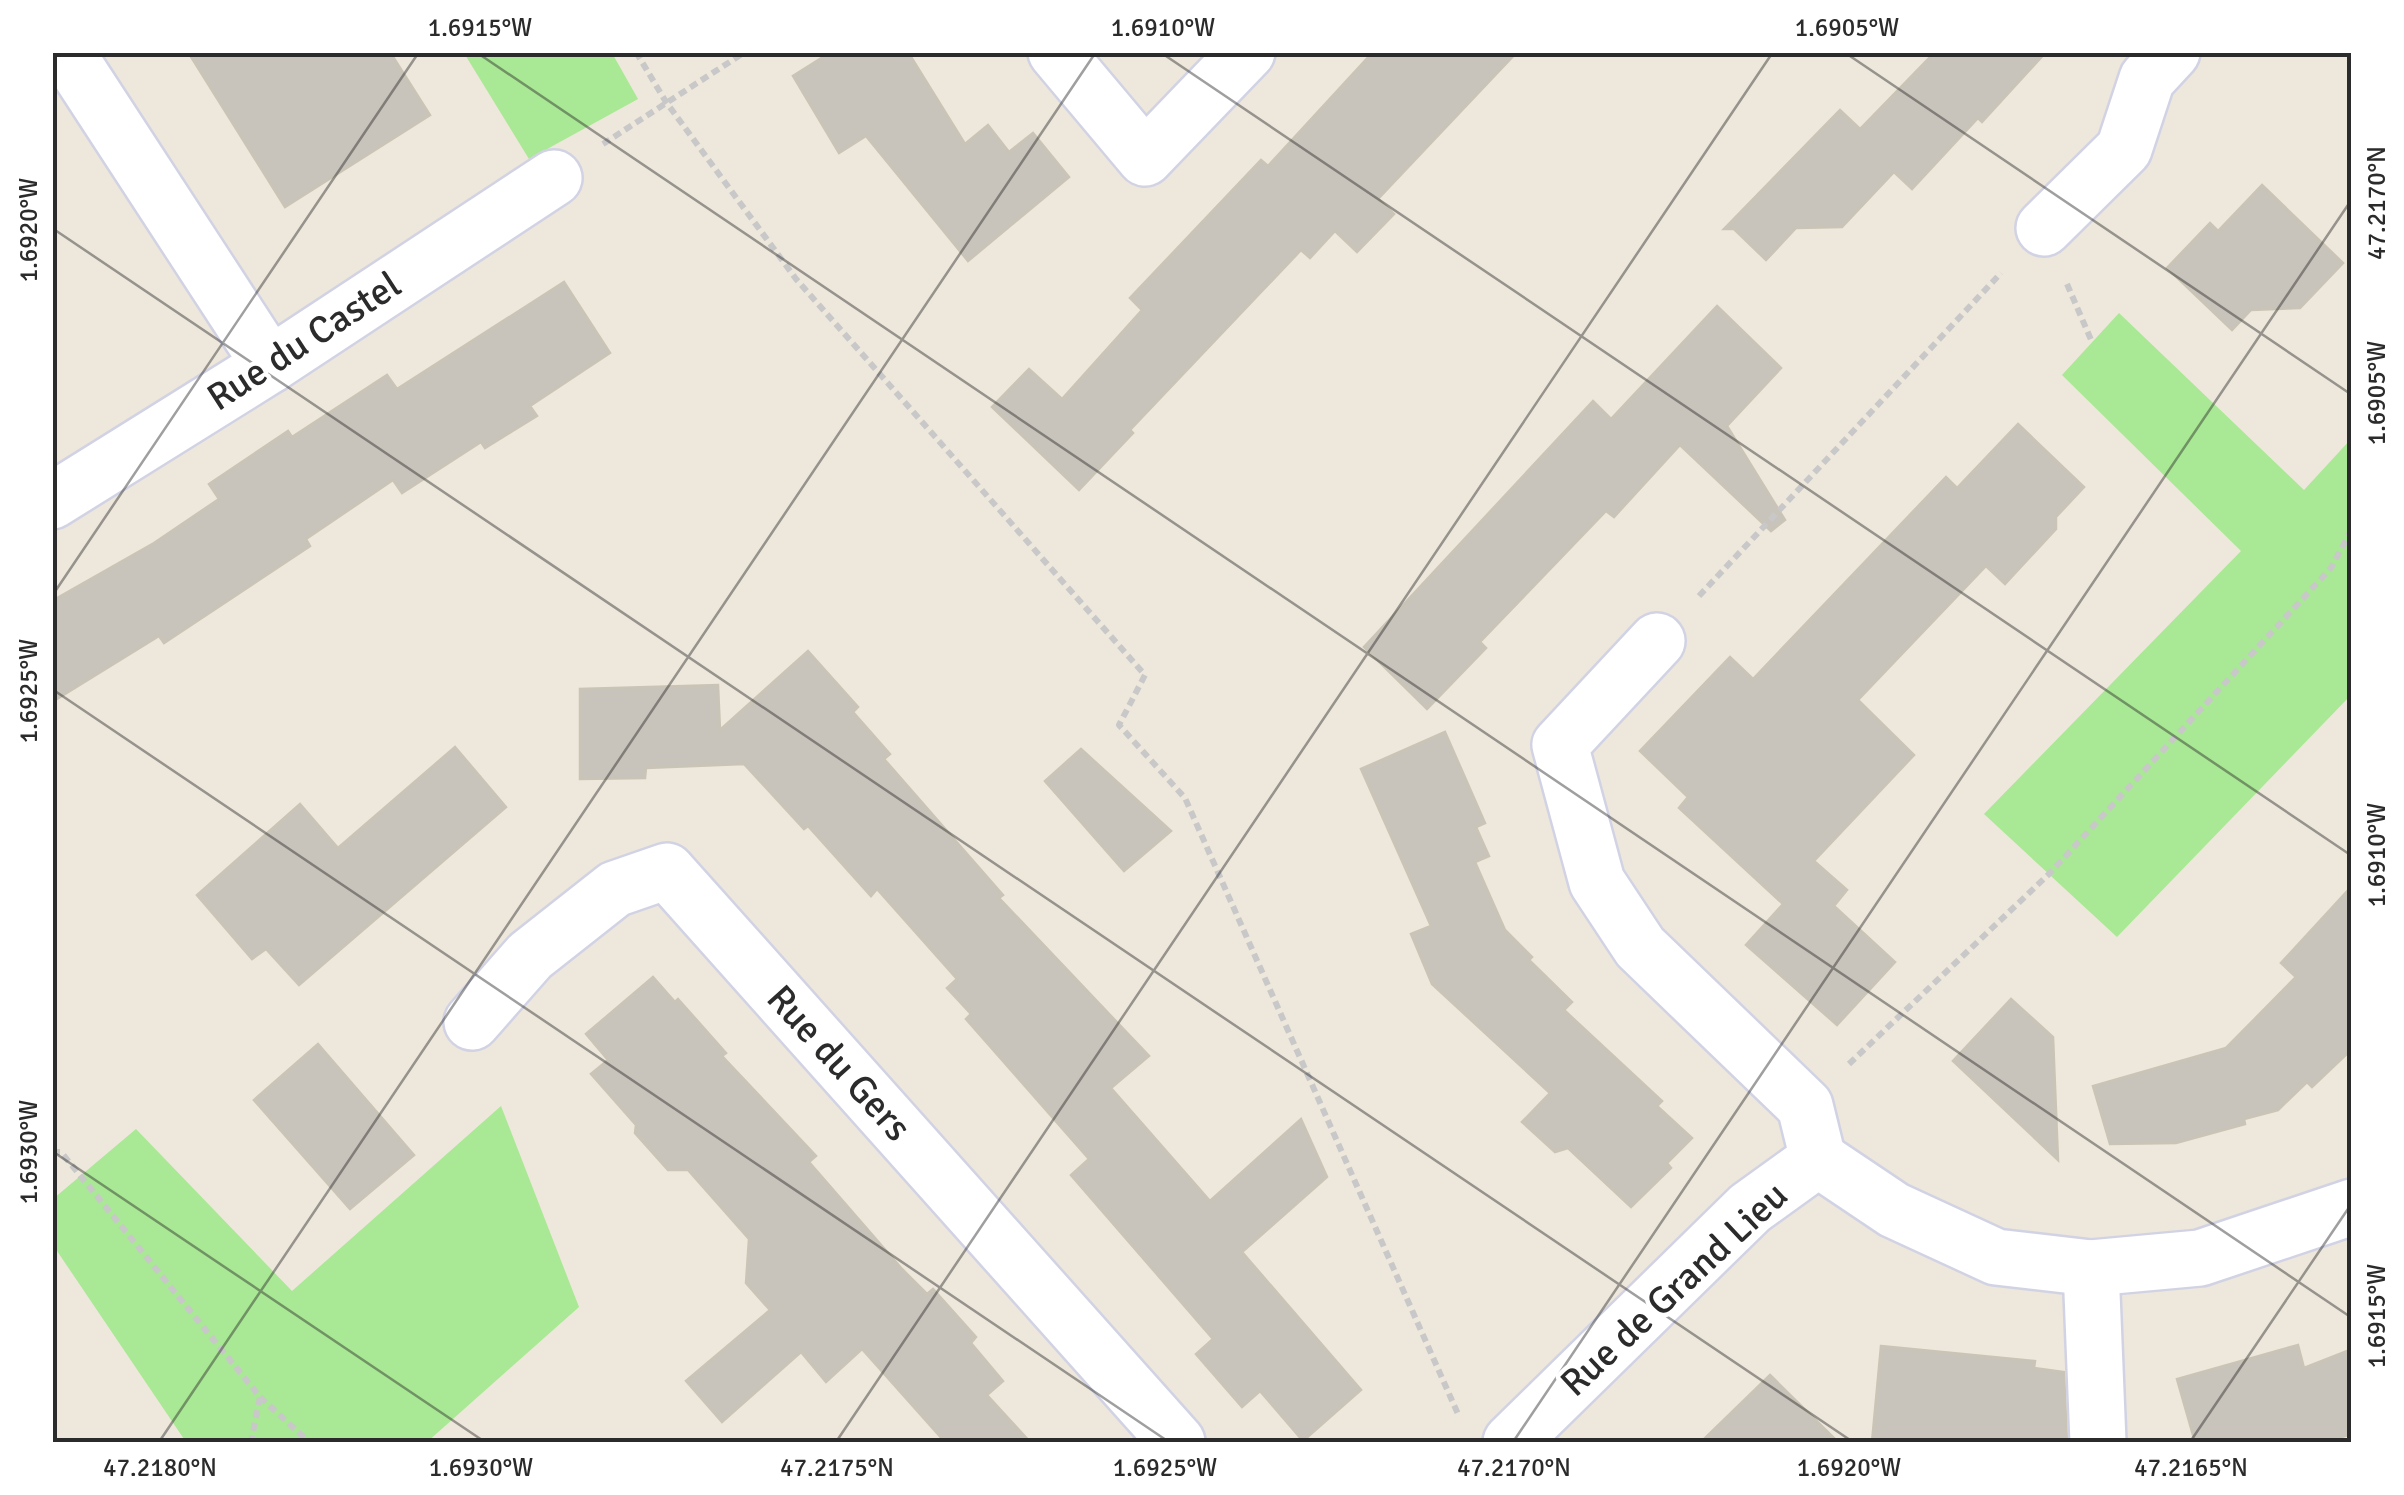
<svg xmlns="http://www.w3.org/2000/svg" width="2404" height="1495" font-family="Signika,sans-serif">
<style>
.green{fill:#a9e894}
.building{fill:#c9c4bb;stroke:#c9c4b5;stroke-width:2.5}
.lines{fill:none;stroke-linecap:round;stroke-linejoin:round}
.minor-casing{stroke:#d1d3e4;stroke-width:60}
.path{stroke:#c8c8c8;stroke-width:6;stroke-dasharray:8 5;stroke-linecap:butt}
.minor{stroke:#fff;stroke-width:55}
.ticks{fill:none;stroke:#2b2b2b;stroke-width:2.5;stroke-opacity:0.45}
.labels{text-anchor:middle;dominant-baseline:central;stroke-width:9;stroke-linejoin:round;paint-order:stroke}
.street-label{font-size:38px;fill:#2b2b2b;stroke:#fff}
.neatline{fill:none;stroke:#2b2b2b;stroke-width:4}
.ticks-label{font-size:25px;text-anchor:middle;fill:#2b2b2b}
</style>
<rect width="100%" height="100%" fill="#eee7dc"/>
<!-- green -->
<g class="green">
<polygon points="464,53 612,53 638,99 529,159"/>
<polygon points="2119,313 2304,490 2351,439 2352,694 2117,937 1984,814 2241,551 2062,375"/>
<polygon points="501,1106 579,1307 427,1442 186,1442 53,1245 53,1199 136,1129 292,1291"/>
</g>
<!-- building -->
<g class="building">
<polygon points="188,52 390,52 430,115 285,207"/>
<polygon points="831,52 908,52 965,144 988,125 1009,152 1033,133 1069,177 968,261 866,136 839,153 793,76"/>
<polygon points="1373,52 1517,52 1378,199 1394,214 1357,252 1335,231 1310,258 1301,250 1130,430 1133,433 1079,490 992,407 1029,369 1062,399 1142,310 1130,298 1261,160 1268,166"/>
<polygon points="1935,52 2046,52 1982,122 1978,118 1912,189 1894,172 1842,227 1796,228 1766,260 1734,229 1724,229 1840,110 1860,129"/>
<polygon points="2262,185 2343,263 2300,308 2251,310 2232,330 2167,268 2210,223 2218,231"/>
<polygon points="564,282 610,353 530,406 537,416 485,448 481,442 402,493 393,480 306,539 310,546 164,643 159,636 52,702 52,601 154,543 219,499 209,484 288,431 292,437 387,375 397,389"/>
<polygon points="1717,306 1781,368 1727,426 1785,520 1771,531 1680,445 1614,517 1606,511 1480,642 1486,648 1427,709 1364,647 1593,401 1611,419"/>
<polygon points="2018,424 2084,487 2056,517 2056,529 2005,584 1986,566 1858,700 1914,755 1814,861 1847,890 1834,906 1895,962 1837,1025 1746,945 1783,904 1679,808 1688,797 1640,751 1730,657 1753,679 1946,477 1957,488"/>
<polygon points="808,651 858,707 853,712 890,754 884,759 1003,895 999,898 1149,1056 1111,1088 1210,1201 1301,1119 1327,1177 1242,1252 1361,1390 1303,1441 1260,1391 1242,1407 1196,1354 1213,1339 1071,1175 1089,1159 966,1019 971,1014 947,988 957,979 877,889 871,896 808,826 804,829 744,764 646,768 645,778 580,779 580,689 718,685 720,730"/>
<polygon points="1445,732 1485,823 1476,827 1489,856 1475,862 1505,930 1532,957 1529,960 1572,1002 1564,1010 1662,1101 1657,1106 1692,1138 1667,1163 1671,1168 1631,1207 1568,1148 1555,1152 1522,1122 1550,1093 1432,984 1411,934 1431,926 1361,769"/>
<polygon points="455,747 506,807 299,985 266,949 252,959 197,895 300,804 338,848"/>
<polygon points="1081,749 1171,831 1124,871 1045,781"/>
<polygon points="2352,886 2352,1049 2312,1087 2307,1082 2278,1110 2244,1119 2245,1124 2176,1143 2110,1144 2093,1086 2226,1048 2296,977 2281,963"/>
<polygon points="653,977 675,1002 678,999 726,1053 722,1056 816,1156 809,1162 902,1269 927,1294 933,1289 976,1337 971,1343 1003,1381 987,1395 1030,1442 945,1442 862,1349 826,1382 801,1352 722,1422 686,1381 770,1310 746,1283 749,1239 688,1170 668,1170 635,1133 636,1125 591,1074 608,1060 586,1034"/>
<polygon points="2011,999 2053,1037 2058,1160 1953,1061"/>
<polygon points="318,1044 414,1155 350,1209 254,1100"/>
<polygon points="2298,1345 2304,1368 2352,1349 2352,1434 2324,1442 2195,1442 2177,1379"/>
<polygon points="1881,1346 2035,1361 2034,1368 2064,1372 2067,1442 1872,1442"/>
<polygon points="1770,1375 1838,1442 1701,1442"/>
</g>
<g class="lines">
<!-- minor casing -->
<g class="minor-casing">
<g id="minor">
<polyline points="66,52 270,365"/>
<polyline points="1056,52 1145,158 1247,52"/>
<polyline points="2044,228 2124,149 2147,79 2172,52"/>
<polyline points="52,501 270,365 554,178"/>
<polyline points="1657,641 1560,745 1597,882 1640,947 1805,1106 1818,1159"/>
<polyline points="472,1022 530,956 615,889 667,871 1177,1442"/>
<polyline points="2091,1268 2098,1442"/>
<polyline points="1511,1442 1750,1208 1818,1159 1894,1210 1996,1257 2091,1268 2200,1258 2352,1207"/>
</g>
</g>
<!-- path -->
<g class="path">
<polyline points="636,52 666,102 796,279 1145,675 1119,725 1185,798 1458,1414"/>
<polyline points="603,144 745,52"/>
<polyline points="2067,284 2092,342"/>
<polyline points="1699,596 2001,273"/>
<polyline points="1849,1064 2049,874 2331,568 2352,529"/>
<polyline points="52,1152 61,1152 260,1397 251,1442"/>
<polyline points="260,1397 309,1442"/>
</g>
<!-- minor -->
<use href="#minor" class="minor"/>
</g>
<!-- ticks -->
<path class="ticks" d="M 476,52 L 2352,1318M 1160,52 L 2352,856M 1844,52 L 2352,395M 52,228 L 1853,1442M 52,596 L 419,52M 52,689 L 1169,1442M 52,1151 L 485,1442M 159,1442 L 1096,52M 836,1442 L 1773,52M 1513,1442 L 2352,199M 2190,1442 L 2352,1203"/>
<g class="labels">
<!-- street labels -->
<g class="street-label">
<text transform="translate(304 341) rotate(-33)">Rue du Castel</text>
<text transform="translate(839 1063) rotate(48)">Rue du Gers</text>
<text transform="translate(1674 1289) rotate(-43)">Rue de Grand Lieu</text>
</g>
</g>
<!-- border -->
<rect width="2404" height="1495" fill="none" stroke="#ffffff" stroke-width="110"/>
<rect x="55" y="55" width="2294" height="1385" class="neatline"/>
<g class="ticks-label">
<text x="480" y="36">1.6915°W</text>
<text x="1163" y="36">1.6910°W</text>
<text x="1847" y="36">1.6905°W</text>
<text transform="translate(2376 203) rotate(-90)" y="9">47.2170°N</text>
<text transform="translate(28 230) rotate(-90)" y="9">1.6920°W</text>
<text transform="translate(2376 393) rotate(-90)" y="9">1.6905°W</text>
<text transform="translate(28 691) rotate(-90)" y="9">1.6925°W</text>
<text transform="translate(2376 855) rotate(-90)" y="9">1.6910°W</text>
<text transform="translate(28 1152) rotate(-90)" y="9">1.6930°W</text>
<text transform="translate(2376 1316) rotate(-90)" y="9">1.6915°W</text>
<text x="160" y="1476">47.2180°N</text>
<text x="481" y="1476">1.6930°W</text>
<text x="837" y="1476">47.2175°N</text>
<text x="1165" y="1476">1.6925°W</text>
<text x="1514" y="1476">47.2170°N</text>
<text x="1849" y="1476">1.6920°W</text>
<text x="2191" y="1476">47.2165°N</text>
</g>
</svg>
